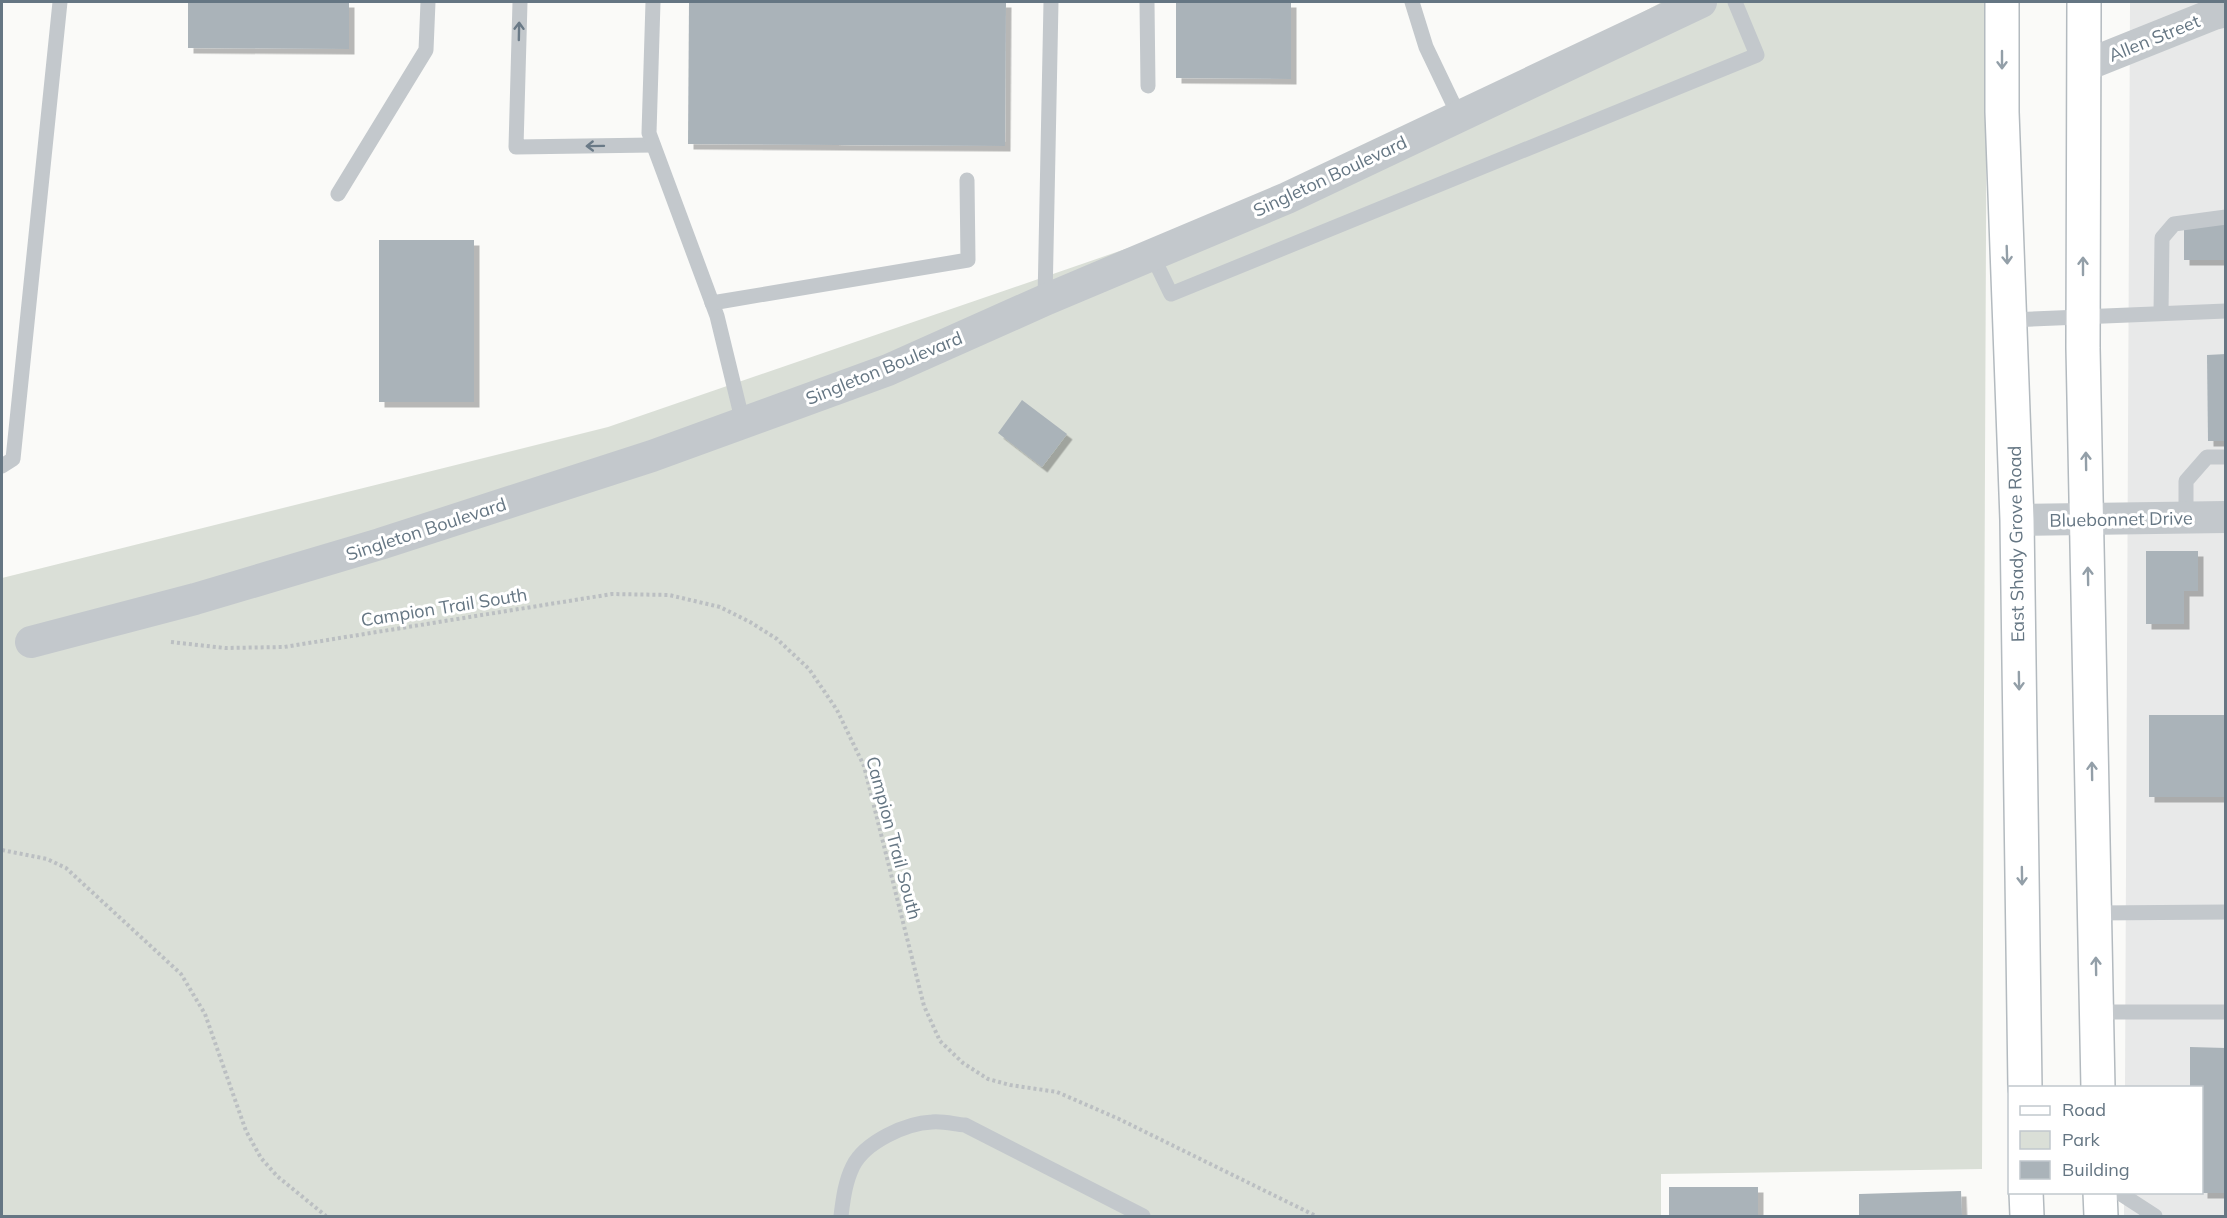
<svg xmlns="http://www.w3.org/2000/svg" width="2227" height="1218" font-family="Mulish,sans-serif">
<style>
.built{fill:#e8e9e9}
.green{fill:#dadfd7}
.building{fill:#aab3b9;filter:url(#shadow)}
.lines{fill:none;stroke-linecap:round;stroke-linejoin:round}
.secondary-casing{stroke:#b3babf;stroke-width:36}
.path{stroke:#bbbfc2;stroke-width:4;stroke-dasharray:3 3;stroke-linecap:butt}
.lane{stroke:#c3c8cc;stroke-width:15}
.street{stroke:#c3c8cc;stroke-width:32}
.secondary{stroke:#fff;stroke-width:33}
.oneway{stroke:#6a7a87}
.oneway2{stroke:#939fa8}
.labels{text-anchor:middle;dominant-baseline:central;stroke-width:6;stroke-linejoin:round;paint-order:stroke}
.street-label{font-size:18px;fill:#657683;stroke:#fff}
</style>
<defs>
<filter id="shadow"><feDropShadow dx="5.5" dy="5.5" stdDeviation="0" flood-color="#0004"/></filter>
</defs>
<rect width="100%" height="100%" fill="#fafaf8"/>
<!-- built -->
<polygon class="built" points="2130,2 2225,2 2225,1216 2124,1216 2124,1193 2202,1192 2202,1088 2125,1087"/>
<!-- green -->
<polygon class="green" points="1662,2 1987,2 1982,1169 1661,1174 1661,1216 2,1216 2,578 608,427 1326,180"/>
<!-- building -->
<g class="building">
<polygon points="188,2 349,2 349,49 188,48"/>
<polygon points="689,2 1006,2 1005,146 688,144"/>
<polygon points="1176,2 1291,2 1291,79 1176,78"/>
<rect x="2184" y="225" width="42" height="35"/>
<rect x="379" y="240" width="95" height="162"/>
<polygon points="2226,354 2226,441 2208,441 2207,355"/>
<polygon points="1022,400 1067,434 1042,467 998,433"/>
<polygon points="2146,551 2198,551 2198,591 2184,591 2184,624 2146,624"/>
<rect x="2149" y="715" width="77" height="82"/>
<polygon points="2190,1047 2226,1048 2226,1193 2202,1193 2202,1088 2190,1088"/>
<rect x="1669" y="1187" width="89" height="29"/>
<polygon points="1961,1191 1962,1216 1859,1216 1859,1194"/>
</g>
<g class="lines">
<!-- secondary casing -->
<g class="secondary-casing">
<g id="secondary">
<polyline points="2002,2 2002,112 2017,520 2025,1088"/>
<polyline points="2084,2 2083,348 2098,1088"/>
<polyline points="2026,1192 2027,1216"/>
<polyline points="2100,1192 2101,1216"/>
</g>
</g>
<!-- path -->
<g class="path">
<polyline points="171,642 225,648 284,647 612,594 669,595 720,607 750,622 777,639 809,669 837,710 864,766 924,1006 940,1041 963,1063 988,1079 1010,1085 1057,1092 1119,1119 1316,1216"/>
<polyline points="2,850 47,859 66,868 181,974 205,1014 246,1131 261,1158 277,1176 326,1216"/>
</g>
<!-- lane -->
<g class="lane">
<polyline points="520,2 516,147 653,145"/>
<polyline points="653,2 649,133 717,316 743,423"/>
<polyline points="1147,2 1148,86"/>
<polyline points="1412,2 1426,47 1459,116"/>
<polyline points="338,194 426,50 428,2"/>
<polyline points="1152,255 1171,294 1757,55 1735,2"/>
<polyline points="1045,300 1051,2"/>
<polyline points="712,303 968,260 967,180"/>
<polyline points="2161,313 2162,238 2174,224 2226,217"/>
<polyline points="2009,320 2226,311"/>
<polyline points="2,466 13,459 60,2"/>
<polyline points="2186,518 2186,481 2207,457 2226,457"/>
<polyline points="2095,913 2226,912"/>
<polyline points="2097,1012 2226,1012"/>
<polyline points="2118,1192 2155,1216"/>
<path d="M 841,1216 C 843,1200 845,1182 853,1166 C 865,1142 906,1123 932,1122 C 943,1121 954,1124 965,1125 L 1143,1216"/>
</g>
<!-- street -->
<g class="street">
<polyline points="2084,66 2214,14 2226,11"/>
<polyline points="2017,520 2226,517"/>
<polyline points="31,642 195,599 380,544 652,456 888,370 1045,300 1287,198 1701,2"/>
</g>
<!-- secondary -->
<use href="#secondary" class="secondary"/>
</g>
<!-- one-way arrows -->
<defs><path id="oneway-shaft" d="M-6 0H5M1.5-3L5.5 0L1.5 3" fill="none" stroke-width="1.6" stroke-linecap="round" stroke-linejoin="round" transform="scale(1.5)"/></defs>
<g class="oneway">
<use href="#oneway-shaft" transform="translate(519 31) rotate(-89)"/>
<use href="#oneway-shaft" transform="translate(595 146) rotate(179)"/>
</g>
<g class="oneway2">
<use href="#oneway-shaft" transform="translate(2002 60) rotate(90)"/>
<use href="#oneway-shaft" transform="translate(2007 255) rotate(88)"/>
<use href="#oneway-shaft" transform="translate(2083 266) rotate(-90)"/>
<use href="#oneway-shaft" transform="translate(2086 461) rotate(-91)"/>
<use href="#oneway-shaft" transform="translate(2088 576) rotate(-91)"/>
<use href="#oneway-shaft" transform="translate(2019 681) rotate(89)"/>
<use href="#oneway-shaft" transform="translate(2092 771) rotate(-91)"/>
<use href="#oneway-shaft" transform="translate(2022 876) rotate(89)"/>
<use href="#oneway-shaft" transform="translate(2096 966) rotate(-91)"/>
</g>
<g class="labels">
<!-- street labels -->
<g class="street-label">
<text transform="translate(2154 38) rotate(-22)">Allen Street</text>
<text transform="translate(1330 176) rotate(-25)">Singleton Boulevard</text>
<text transform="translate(884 368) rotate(-22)">Singleton Boulevard</text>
<text transform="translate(2121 519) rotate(-1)">Bluebonnet Drive</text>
<text transform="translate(426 529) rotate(-18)">Singleton Boulevard</text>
<text transform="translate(2016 544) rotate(-91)">East Shady Grove Road</text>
<text transform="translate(444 607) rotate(-9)">Campion Trail South</text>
<text transform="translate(894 838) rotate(75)">Campion Trail South</text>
</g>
</g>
<!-- border -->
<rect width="2227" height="1218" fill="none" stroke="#657683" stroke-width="6"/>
<!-- legend -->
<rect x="2008" y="1086" width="195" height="108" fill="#ffffff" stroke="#c1c8cd" stroke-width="1.5"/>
<rect x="2020" y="1106" width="30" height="9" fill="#ffffff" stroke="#c1c8cd" stroke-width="1.5"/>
<text x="2062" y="1116" font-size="18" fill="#657683">Road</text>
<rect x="2020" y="1131" width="30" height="18" fill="#dadfd7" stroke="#c1c8cd" stroke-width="1.5"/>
<text x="2062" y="1146" font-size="18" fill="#657683">Park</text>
<rect x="2020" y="1161" width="30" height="18" fill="#aab3b9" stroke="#c1c8cd" stroke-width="1.5"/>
<text x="2062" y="1176" font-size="18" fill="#657683">Building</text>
</svg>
